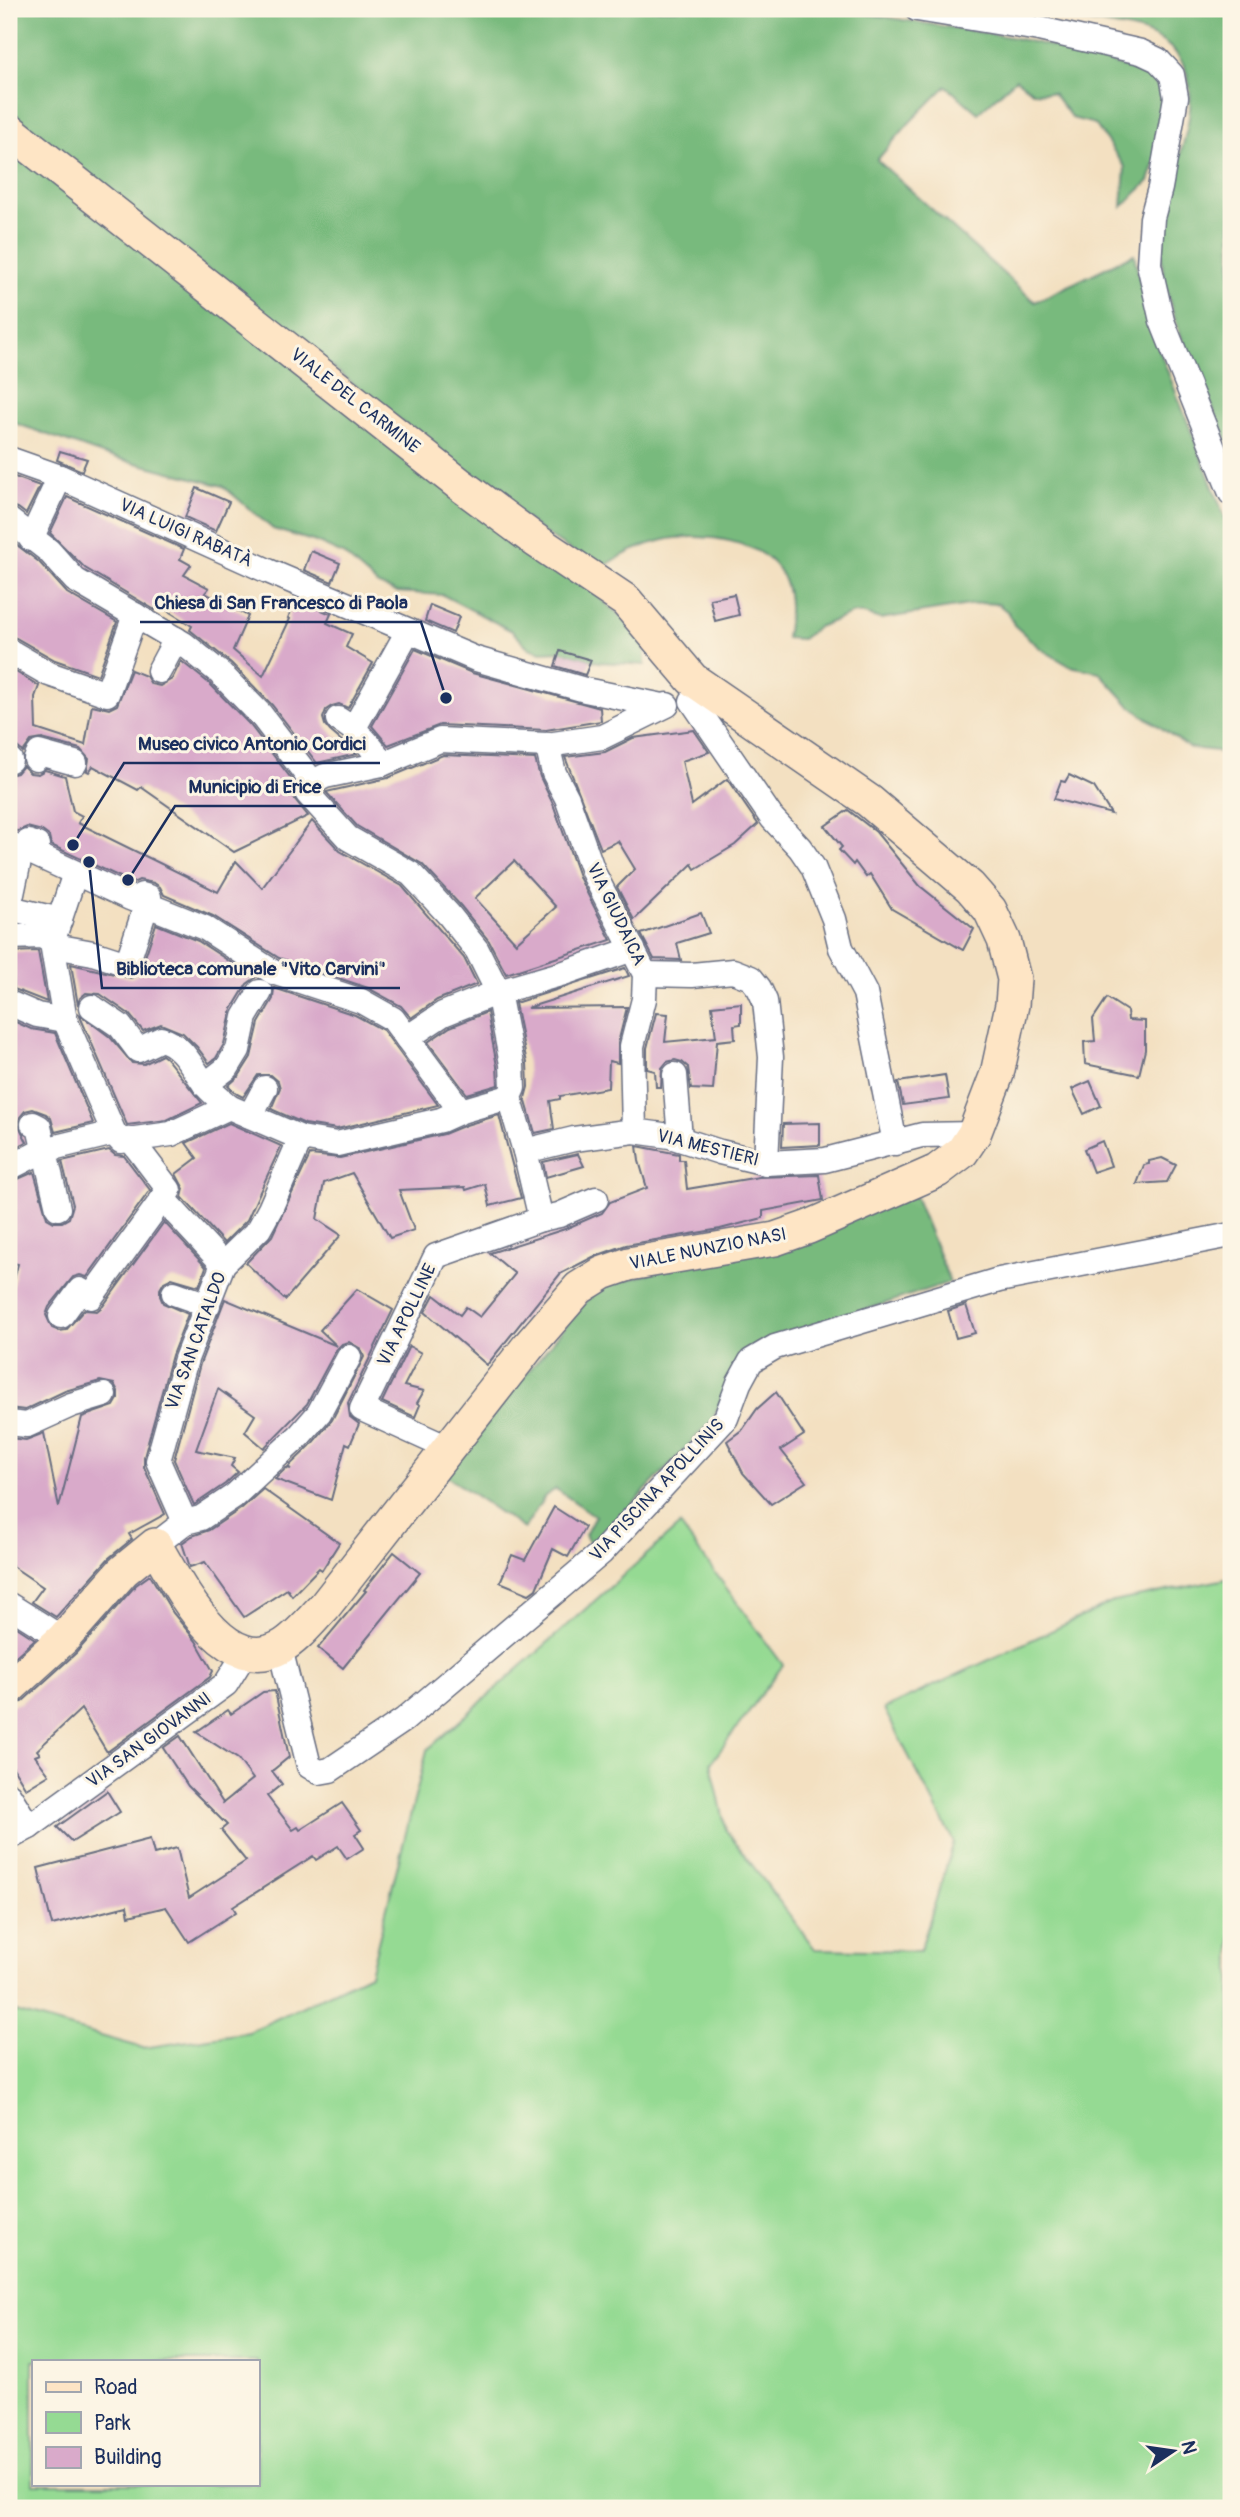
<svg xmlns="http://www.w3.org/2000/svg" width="1240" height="2517" font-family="Pangolin,sans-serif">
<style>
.green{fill:#95da93;stroke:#588478;stroke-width:2;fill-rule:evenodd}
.forest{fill:#78ba7d;stroke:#4a746e;stroke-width:2}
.building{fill:#d9aaca;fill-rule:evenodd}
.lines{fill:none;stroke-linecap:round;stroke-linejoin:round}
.street-casing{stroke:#676d81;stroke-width:27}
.secondary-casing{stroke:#676d81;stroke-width:36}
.street{stroke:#fff;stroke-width:24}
.secondary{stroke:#fee5c5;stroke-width:33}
.labels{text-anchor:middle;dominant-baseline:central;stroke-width:6;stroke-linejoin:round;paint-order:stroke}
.street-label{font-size:18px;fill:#1b2f5e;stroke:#fcf5e5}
.leader{fill:none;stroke:#1b2f5e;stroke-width:2.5}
.callout-dot{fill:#1b2f5e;stroke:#fcf5e5;stroke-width:2.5}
.callout-label{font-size:19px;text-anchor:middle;font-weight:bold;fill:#1b2f5e;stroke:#fcf5e5;stroke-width:6;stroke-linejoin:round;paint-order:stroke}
</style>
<rect width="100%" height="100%" fill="#fcf5e5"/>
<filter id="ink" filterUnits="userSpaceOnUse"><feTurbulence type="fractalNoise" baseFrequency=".0143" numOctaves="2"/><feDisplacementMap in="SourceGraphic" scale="14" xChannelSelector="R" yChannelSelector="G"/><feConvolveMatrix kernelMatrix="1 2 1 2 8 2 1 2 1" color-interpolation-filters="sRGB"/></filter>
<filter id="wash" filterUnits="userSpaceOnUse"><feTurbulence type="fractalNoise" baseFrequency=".00686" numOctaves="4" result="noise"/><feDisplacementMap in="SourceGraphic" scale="28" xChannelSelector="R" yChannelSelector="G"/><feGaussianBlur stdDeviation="1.57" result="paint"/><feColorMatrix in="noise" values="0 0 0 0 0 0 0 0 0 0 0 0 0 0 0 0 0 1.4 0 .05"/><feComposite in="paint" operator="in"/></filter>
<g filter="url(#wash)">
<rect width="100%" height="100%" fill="#f3e0c1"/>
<!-- green -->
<path class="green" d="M 680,1525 L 783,1665 L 711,1763 L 726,1830 L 815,1949 L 920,1951 L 954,1842 L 884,1709 L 1113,1602 L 1231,1578 L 1231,2508 L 9,2508 L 9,2010 L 143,2048 L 249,2032 L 370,1974 L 427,1750 ZM 33,2361 L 257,2361 L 257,2484 L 33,2484 Z"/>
<!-- forest -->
<g class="forest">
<path d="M 9,9 L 835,9 L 1010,37 L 1082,53 L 1147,75 L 1160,89 L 1163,122 L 1156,160 L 1149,181 L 1122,207 L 1125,167 L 1095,124 L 1072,118 L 1053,93 L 1033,92 L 1016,79 L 978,113 L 946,86 L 910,122 L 877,160 L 1035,302 L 1134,254 L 1144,300 L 1162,357 L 1231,533 L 1231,769 L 1228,762 L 1217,751 L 1190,748 L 1130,706 L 1099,672 L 1070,666 L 1041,649 L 1014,625 L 1009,613 L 998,604 L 982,603 L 880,619 L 864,614 L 854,613 L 818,627 L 802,639 L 786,638 C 789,619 792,599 784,580 C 768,539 701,532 664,540 C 641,545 619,556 600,569 L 544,533 L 9,114 Z"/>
<path d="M 1007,9 L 1231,9 L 1231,449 C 1208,392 1167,323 1162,261 C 1159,223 1174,178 1184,141 C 1196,96 1196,50 1143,32 C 1128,27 1111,26 1096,23 C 1066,18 1037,14 1007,9 Z"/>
<polygon points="9,143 589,588 645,638 645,665 599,662 560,651 542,652 529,648 512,631 443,595 396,592 378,585 343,554 316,542 273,529 223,486 102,454 9,421"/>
<polygon points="915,1196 950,1282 760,1345 739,1358 713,1419 592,1547 585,1535 595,1516 556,1489 545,1496 524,1529 444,1474 596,1289"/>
</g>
<g id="blocks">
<!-- building -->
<g class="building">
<polygon points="60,451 87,459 82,471 57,460"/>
<polygon points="9,475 40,486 26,514 18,508 9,505"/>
<polygon points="197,488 229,502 216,531 185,517"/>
<polygon points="67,497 184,549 180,559 191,565 184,575 209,588 205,593 248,616 233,650 263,676 290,619 288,618 296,599 331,614 327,623 352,634 346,647 373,663 348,708 339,704 332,706 326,710 323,718 325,725 330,731 357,754 317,763 272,705 231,663 190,630 192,626 157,604 155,610 85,568 50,533"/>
<polygon points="9,539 39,562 67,593 117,622 98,675 55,660 16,638 9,636"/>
<polygon points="311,551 340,563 332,582 304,570"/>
<polygon points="734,594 739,615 715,621 710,599"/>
<polygon points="430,605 459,617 453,633 425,621"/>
<polygon points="415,649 472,673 600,708 601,721 546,730 440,725 388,745 372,726"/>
<polygon points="560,651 591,660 585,675 555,666"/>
<polygon points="181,661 210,684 250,725 293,781 293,797 308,816 234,852 141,787 138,790 93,766 89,772 87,771 89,759 80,749 42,739 31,741 23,752 17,747 9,745 9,668 39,686 35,697 36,729 85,745 92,705 109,709 117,705 131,670 146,676 151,684 160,686 172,679"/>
<polygon points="694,730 709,752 682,761 692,805 727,779 758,824 735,845 695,869 692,864 634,920 617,887 635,869 618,841 601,849 565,757 605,752 633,738"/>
<path d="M 443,755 L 535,759 L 540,777 L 553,804 L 580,879 L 611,940 L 506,974 L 489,941 L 460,905 L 422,864 L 357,826 L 326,792 L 388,778 ZM 514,861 L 556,907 L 516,943 L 475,898 Z"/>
<polygon points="23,766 30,773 38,774 45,770 65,776 73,811 82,816 78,823 218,892 236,861 262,888 312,821 340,851 402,886 464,958 477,984 437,1000 411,1018 401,1006 368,988 279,958 213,916 164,895 160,887 154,883 139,880 133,883 51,845 49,836 42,831 27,827 18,831 9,830 9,775 17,773"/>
<polygon points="1069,775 1094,787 1111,814 1054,799 1061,781 1065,782"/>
<polygon points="848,810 876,832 920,886 974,929 963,950 892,909 870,874 866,877 855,862 853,865 839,850 842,847 825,826"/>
<polygon points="701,913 709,933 677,943 681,960 654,959 641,934"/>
<polygon points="156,924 198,941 255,978 247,984 232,1009 224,1044 216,1058 209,1063 197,1047 183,1033 161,1024 143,1031 129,1014 100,994 86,993 80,998 78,1005 71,964 131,978 137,975 141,969"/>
<polygon points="38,951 47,1002 14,989 12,966 9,966 9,952"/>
<polygon points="625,968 629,976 527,1008 627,1007 618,1043 618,1063 609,1061 608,1088 560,1096 560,1099 550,1101 554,1129 535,1133 525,1098 528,1087 527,1063 515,1003"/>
<polygon points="274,988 355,1015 383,1030 438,1105 337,1129 305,1124 271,1109 280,1088 278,1081 271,1075 258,1075 243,1097 237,1094 228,1086 239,1076 251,1057 259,1023 273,999"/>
<polygon points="1107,998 1127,1011 1128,1020 1145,1021 1145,1050 1139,1075 1085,1064 1084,1042 1095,1041 1093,1019"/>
<polygon points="741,1003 741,1024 734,1025 735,1039 717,1041 713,1090 691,1089 688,1067 682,1062 675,1060 667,1062 662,1068 661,1087 656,1087 655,1071 647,1069 647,1048 656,1013 668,1014 665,1042 716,1037 712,1006"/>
<polygon points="487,1012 497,1066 498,1085 467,1094 428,1042 450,1027"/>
<polygon points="79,1014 110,1037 132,1063 144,1064 162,1055 166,1058 202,1103 167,1120 127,1125"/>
<polygon points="9,1019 31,1029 55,1033 93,1123 55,1132 51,1118 46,1114 33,1109 25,1111 20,1117 18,1124 27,1142 9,1151"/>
<polygon points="945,1075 949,1099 903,1105 898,1082"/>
<polygon points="1090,1081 1101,1106 1084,1114 1072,1089"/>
<polygon points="499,1115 521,1198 490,1206 485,1184 466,1190 465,1187 399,1190 414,1230 390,1238 352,1173 324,1183 317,1219 341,1235 285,1300 246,1263 272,1236 310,1155 340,1158 444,1134 466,1125"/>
<polygon points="229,1123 281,1146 247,1220 224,1243 182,1197 184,1189 176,1174 197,1158 186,1143"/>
<polygon points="820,1123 820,1145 782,1147 783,1124"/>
<polygon points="1102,1141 1111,1166 1093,1172 1084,1149"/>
<polygon points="637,1146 679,1154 679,1160 684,1160 687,1189 759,1177 819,1175 823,1200 763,1211 763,1218 720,1229 626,1245 593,1257 560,1274 487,1365 425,1312 434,1295 460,1315 466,1307 480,1317 515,1274 490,1253 565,1229 602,1213 610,1202 647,1188 639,1161"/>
<polygon points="109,1150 115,1155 124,1156 150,1190 87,1277 80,1275 73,1277 49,1307 46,1315 52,1328 59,1331 66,1330 84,1310 97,1311 103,1306 164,1222 206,1267 199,1286 172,1278 164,1282 160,1289 160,1296 163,1303 188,1314 172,1355 144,1457 144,1467 165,1514 129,1534 132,1539 109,1558 56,1617 32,1602 43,1587 9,1564 9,1438 26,1440 44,1433 59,1507 82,1417 114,1406 118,1399 118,1391 114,1384 100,1381 65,1391 25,1410 9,1408 9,1300 18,1264 9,1262 9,1183 34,1172 47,1218 54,1222 62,1222 69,1218 73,1205 62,1161"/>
<polygon points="578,1154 584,1166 546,1177 543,1162"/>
<polygon points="1162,1158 1176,1165 1167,1182 1137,1184 1144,1165 1149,1164 1149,1161"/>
<polygon points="357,1289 393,1310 348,1403 350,1417 359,1424 350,1445 346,1443 331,1500 275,1479 286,1468 291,1469 288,1467 310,1446 332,1420 364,1357 361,1349 349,1342 342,1344 336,1350 307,1404 264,1448 245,1432 255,1415 218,1389 196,1450 235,1458 231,1466 238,1472 225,1484 194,1505 174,1460 200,1364 225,1299 337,1346 320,1330"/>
<polygon points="966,1305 975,1333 956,1338 948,1311"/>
<polygon points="409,1346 421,1353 404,1386 424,1391 417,1403 420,1405 415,1417 382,1402"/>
<polygon points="776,1392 804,1435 781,1450 806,1482 771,1504 743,1473 727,1441 743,1429 757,1409"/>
<polygon points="263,1489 339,1543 322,1570 319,1568 292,1596 287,1589 244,1617 205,1562 190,1567 182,1543 192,1536 209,1530 242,1508"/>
<polygon points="554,1507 585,1527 568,1557 553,1549 536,1589 529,1594 500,1582 512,1555 525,1560"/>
<polygon points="394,1552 420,1573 343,1668 318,1648 366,1591 364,1590"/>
<polygon points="150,1575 173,1613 196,1641 213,1671 210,1677 107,1752 81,1709 37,1750 40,1754 35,1756 49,1775 26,1789 9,1761 9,1707 22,1702 76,1653 136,1585"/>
<polygon points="9,1622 35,1639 9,1662"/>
<polygon points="275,1691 289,1757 272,1771 282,1784 267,1796 293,1830 298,1827 300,1830 342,1803 361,1830 355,1834 364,1848 347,1859 338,1846 316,1860 313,1856 233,1907 236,1912 189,1942 166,1907 129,1916 127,1906 52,1925 38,1868 150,1839 154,1854 177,1848 189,1898 246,1861 221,1830 227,1825 188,1786 163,1748 180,1736 223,1803 253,1779 238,1759 196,1732 228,1710 231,1714 263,1692"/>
<polygon points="107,1791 120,1812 72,1842 57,1827"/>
</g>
</g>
</g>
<g filter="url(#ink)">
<use href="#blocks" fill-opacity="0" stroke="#676d81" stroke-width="2"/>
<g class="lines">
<!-- street casing -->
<g class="street-casing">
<g id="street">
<polyline points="917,9 1039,29 1141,52 1158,60 1172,75 1176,97 1160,188 1152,218 1149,264 1162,321 1231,493"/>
<polyline points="9,459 60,477 268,571 476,659 585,690 663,706"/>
<polyline points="9,520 49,551 75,580 184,644 220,673 261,715 307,775 309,784 307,793 348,838 411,874 449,915 477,950 498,992 512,1064 513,1088 509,1097 525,1151 541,1219 436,1256 362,1409 448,1448"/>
<polyline points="31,539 60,477"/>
<polyline points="9,651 49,674 107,694 135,615"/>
<polyline points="159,671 176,639"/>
<polyline points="692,701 772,818 800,848 813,867 834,919 841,948 865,993 895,1143"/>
<path d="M 338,719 C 358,731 371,744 382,764"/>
<polyline points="354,728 408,631"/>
<polyline points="547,745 554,773 567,798 594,874 645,974 644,999 632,1046 634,1131"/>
<polyline points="36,759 39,753 75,763"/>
<polyline points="9,760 10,760"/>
<polyline points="309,784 325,776 382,764 440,740 547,745 602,737 667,705"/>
<polyline points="9,844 24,849 130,898 205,928 273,972 361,1001 393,1019 461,1111"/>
<polyline points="75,873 52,943 65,1020 114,1133 121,1141 171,1134 229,1107 301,1138 337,1144 441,1120 461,1111 509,1097"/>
<polyline points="9,894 12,894 20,856 28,842 37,845"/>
<polyline points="9,908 60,920"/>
<polyline points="9,937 42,936 60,947 93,953 127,964 149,897 142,895"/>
<polyline points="645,974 692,975 733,971 751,978 759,988 765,1001 771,1057 766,1163"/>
<polyline points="9,1003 37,1015 65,1020"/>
<path d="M 92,1007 L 120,1026 L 138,1050 L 161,1039 C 183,1045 191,1066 204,1083 C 210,1092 221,1099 229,1107"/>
<polyline points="407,1038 443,1014 498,992 564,973 633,949"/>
<polyline points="675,1075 680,1139"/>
<polyline points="205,1085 227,1068 238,1050 245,1017 260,992"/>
<polyline points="250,1116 265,1088"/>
<polyline points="33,1124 39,1127 58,1208"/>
<polyline points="525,1151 574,1139 634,1131 670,1136 720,1152 766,1163 825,1160 922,1135 974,1134"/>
<polyline points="9,1168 44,1150 114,1133"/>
<polyline points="163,1199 223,1264"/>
<polyline points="541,1219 559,1215 596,1199"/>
<polyline points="174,1293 208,1305"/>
<polyline points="61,1316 80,1290 91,1297 169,1190 131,1140"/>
<polyline points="9,1423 27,1425 71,1405 104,1395"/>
<polyline points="185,1522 201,1518 234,1496 299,1436 319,1413 349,1357"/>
<polyline points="155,1545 185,1522 158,1461 186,1359 223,1264 259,1229 270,1209 301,1138"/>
<polyline points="9,1605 63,1639"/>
<polyline points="280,1648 309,1766 319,1772 330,1770 404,1720 601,1553 726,1418 739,1383 751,1361 775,1347 999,1280 1231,1235"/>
<polyline points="9,1795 29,1827"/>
<polyline points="9,1838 29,1827 226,1684 245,1653"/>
</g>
</g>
<!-- secondary casing -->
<g class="secondary-casing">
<path id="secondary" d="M 9,130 L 458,483 L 535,540 L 626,601 L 692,679 L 869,801 L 970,887 L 990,910 L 1004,940 L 1014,979 L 1012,1005 L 997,1074 L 974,1134 L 962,1152 L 937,1171 L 809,1227 L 775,1239 L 629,1264 L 603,1273 L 579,1288 L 527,1348 L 324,1607 C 311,1620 297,1638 281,1647 C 223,1679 178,1583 155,1545 L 123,1571 L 63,1639 L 9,1688"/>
</g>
<!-- street -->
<use href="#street" class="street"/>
<!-- secondary -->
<use href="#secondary" class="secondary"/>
</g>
</g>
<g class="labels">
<!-- street labels -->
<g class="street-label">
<text transform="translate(355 401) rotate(38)">VIALE DEL CARMINE</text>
<text transform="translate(186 533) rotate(24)">VIA LUIGI RABATÀ</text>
<text transform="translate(616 914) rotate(64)">VIA GIUDAICA</text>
<text transform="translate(708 1148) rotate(14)">VIA MESTIERI</text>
<text transform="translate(708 1249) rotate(-11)">VIALE NUNZIO NASI</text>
<text transform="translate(407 1315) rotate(-64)">VIA APOLLINE</text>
<text transform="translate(196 1341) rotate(-70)">VIA SAN CATALDO</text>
<text transform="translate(657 1490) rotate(-47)">VIA PISCINA APOLLINIS</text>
<text transform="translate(149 1740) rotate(-36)">VIA SAN GIOVANNI</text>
</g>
</g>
<!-- callouts -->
<path class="leader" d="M446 698L421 622H140M73 845L124 763H380M128 880L175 806H336M89 862L102 988H400"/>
<g class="callout-dot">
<circle cx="446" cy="698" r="7"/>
<circle cx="73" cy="845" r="7"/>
<circle cx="128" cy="880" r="7"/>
<circle cx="89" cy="862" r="7"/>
</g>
<g class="callout-label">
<text x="281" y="609">Chiesa di San Francesco di Paola</text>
<text x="252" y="750">Museo civico Antonio Cordici</text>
<text x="255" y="793">Municipio di Erice</text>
<text x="251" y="975">Biblioteca comunale "Vito Carvini"</text>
</g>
<!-- margin -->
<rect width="1240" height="2517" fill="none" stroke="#fcf5e5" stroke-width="35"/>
<!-- legend -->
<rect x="32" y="2360" width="228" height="126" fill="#fcf5e5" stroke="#a2a6af" stroke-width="2"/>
<rect x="46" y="2382" width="35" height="10" fill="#fee5c5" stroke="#a2a6af" stroke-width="2"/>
<text x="94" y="2394" font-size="21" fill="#1b2f5e">Road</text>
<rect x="46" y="2412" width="35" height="21" fill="#95da93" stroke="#a2a6af" stroke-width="2"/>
<text x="94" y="2430" font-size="21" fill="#1b2f5e">Park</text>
<rect x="46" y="2447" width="35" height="21" fill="#d9aaca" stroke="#a2a6af" stroke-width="2"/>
<text x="94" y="2464" font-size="21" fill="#1b2f5e">Building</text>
<!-- north arrow -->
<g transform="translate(1173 2451) rotate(77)" stroke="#fcf5e5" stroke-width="5" paint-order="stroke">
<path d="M0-5L12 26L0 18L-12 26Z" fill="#1b2f5e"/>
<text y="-10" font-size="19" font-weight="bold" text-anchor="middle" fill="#1b2f5e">N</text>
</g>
</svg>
